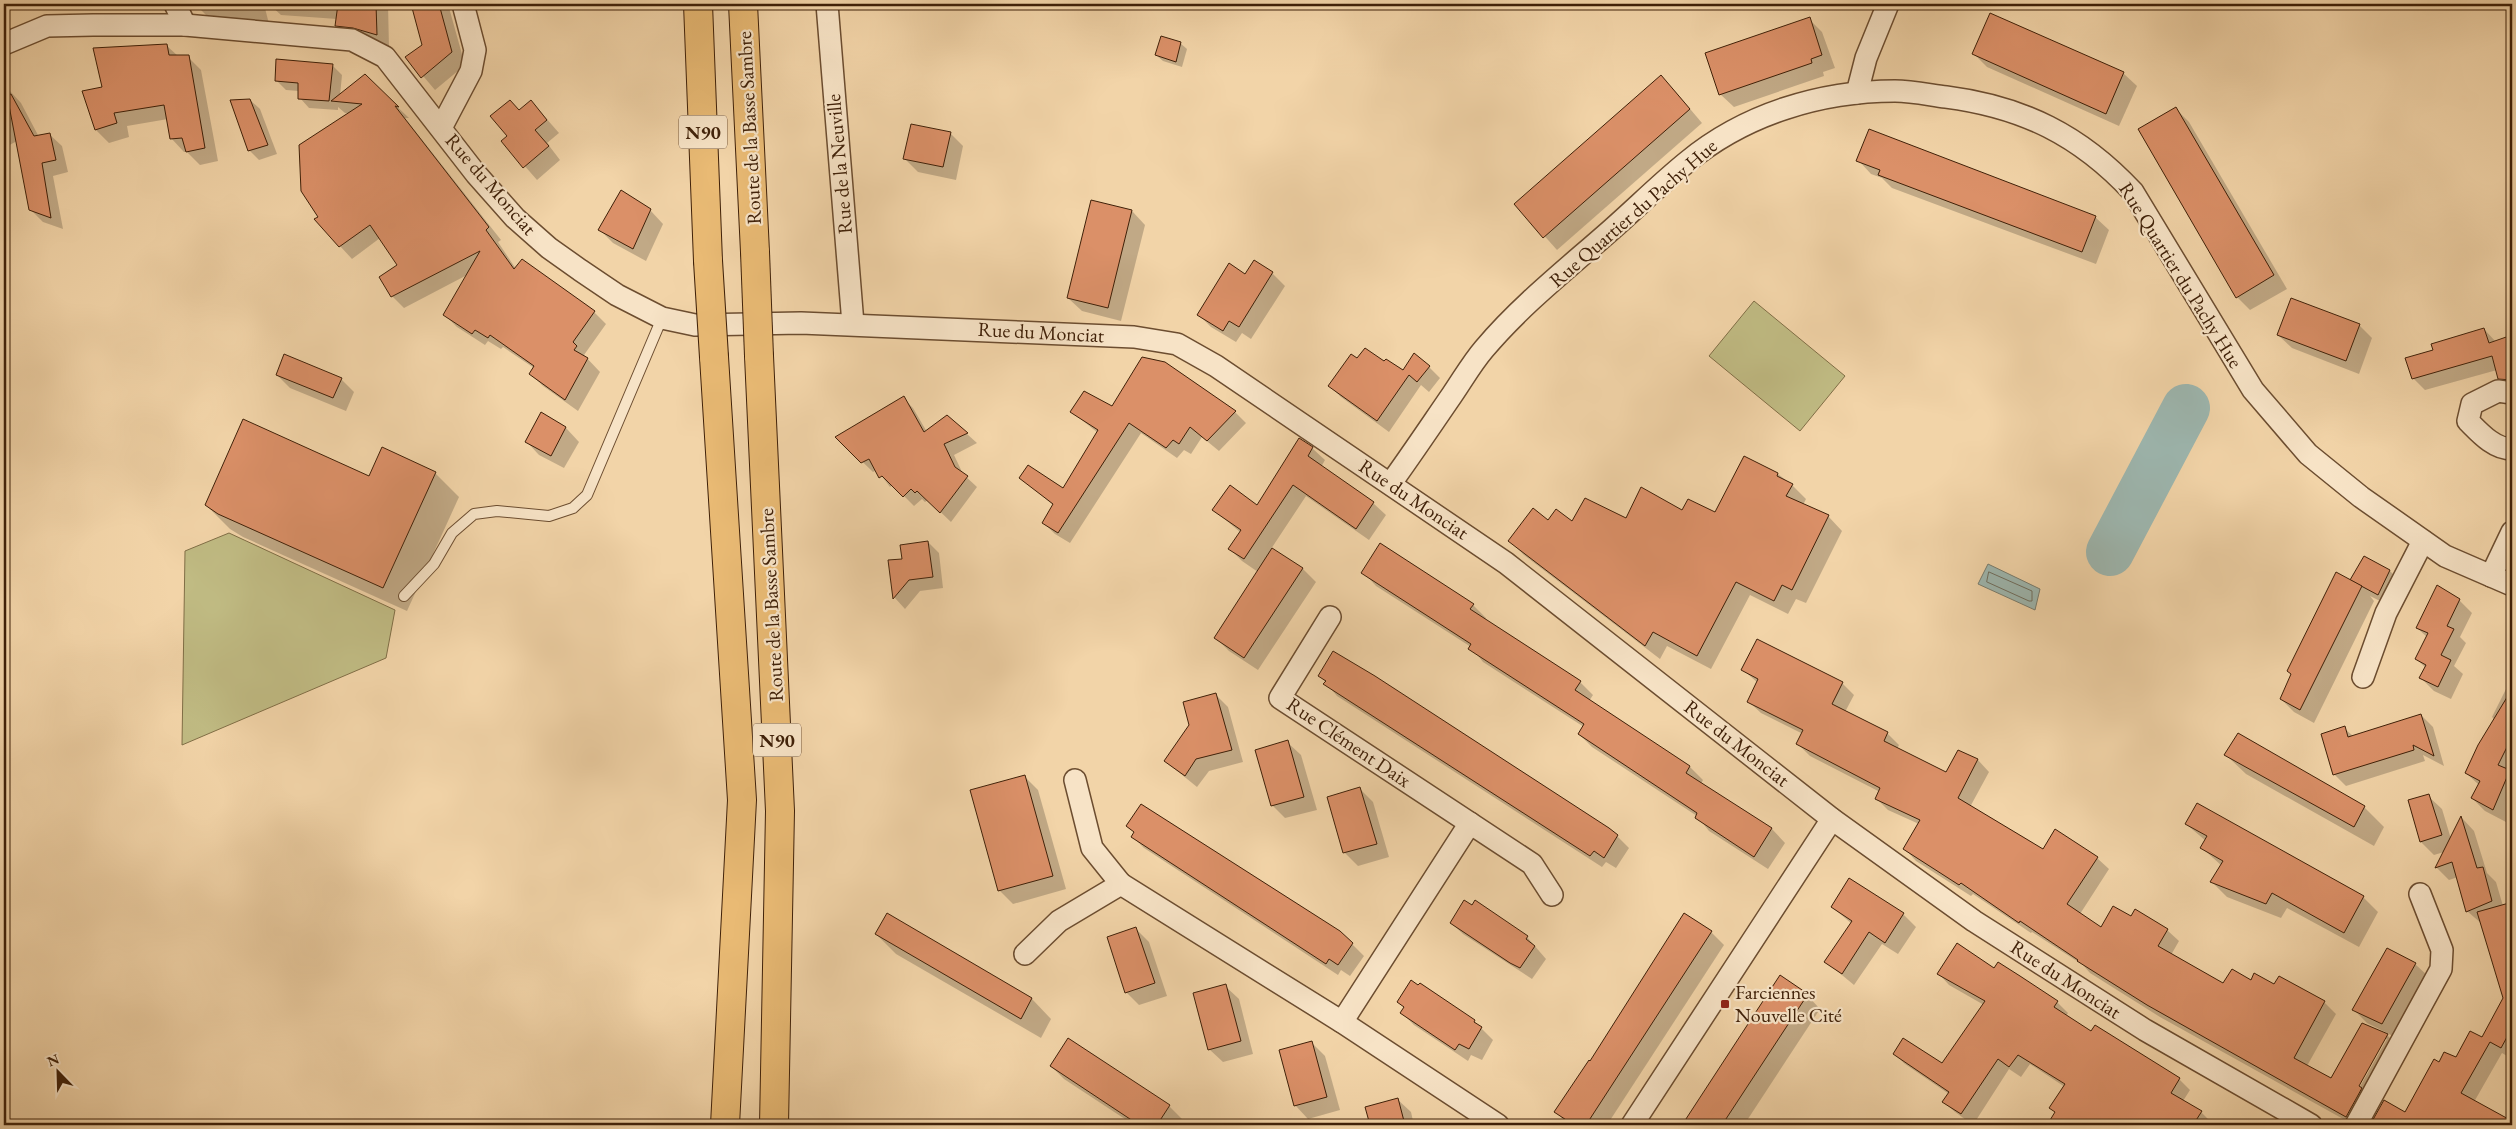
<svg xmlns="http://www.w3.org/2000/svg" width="2516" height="1129" font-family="'EB Garamond',serif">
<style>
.green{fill:#c0bb83;stroke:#806e46}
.water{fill:#9db7b0;stroke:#777b6d}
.shadow{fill:#0003;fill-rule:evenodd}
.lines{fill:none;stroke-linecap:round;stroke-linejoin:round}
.shore{stroke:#6e6c5c;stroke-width:1}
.river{stroke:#9db7b0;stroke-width:48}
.building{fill:#db9068;stroke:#3f2008}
.lane-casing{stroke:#6c4d30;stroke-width:12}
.street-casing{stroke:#6c4d30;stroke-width:24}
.highway-casing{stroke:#3f2008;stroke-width:30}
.lane{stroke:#f7e3c6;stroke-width:10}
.street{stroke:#f7e3c6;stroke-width:21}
.highway{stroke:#e9ba74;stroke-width:28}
.highway-bridge-casing{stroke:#3f2008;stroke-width:30;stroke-linecap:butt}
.highway-bridge{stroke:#e9ba74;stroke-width:28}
.poi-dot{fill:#8f2418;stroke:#f7e3c6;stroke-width:2}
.labels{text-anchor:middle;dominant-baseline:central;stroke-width:4.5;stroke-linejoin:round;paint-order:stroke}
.shield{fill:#f7e3c6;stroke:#765a41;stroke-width:1}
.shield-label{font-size:19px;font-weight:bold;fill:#3f2008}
.street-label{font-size:20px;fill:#3f2008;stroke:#f7e3c6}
.poi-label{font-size:20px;fill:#3f2008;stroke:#f7e3c6;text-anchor:start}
</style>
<rect width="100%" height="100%" fill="#f2d4a8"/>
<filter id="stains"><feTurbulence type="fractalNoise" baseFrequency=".004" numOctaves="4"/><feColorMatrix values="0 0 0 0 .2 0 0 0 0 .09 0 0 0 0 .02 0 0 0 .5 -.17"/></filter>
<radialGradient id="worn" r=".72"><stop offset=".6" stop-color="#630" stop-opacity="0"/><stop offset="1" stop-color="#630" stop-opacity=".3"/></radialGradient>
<!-- green -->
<g class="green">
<polygon points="1754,301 1845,376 1800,431 1709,356"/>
<polygon points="229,533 395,610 386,658 182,745 185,551"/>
</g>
<!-- water -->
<polygon class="water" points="1988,564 2040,589 2035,610 1978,584"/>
<!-- shadow -->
<g class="shadow">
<polygon points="75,4 107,4 79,8"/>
<polygon points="202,4 264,4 271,32 214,23 201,10"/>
<polygon points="269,4 388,4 389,48 350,39 337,26 337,19 281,15"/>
<polygon points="412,4 448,4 465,65 435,90 407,57 423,44"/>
<polygon points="1809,19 1822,32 1835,68 1823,72 1824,76 1734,107 1720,94"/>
<polygon points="1180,43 1187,49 1182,67 1163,61 1156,55"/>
<polygon points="167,46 178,56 188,57 201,70 218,161 200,165 187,152 184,152 171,138 168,119 127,126 129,137 109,143 96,130 103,88"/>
<polygon points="1974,54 2123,73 2137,86 2119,126 1987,67"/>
<polygon points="332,65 342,75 340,96 365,76 409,118 405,118 501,240 498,242 516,269 594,312 606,324 584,355 600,372 578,411 543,386 531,374 534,368 503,347 501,349 488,341 485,345 457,327 445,315 467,275 404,308 392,296 399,266 380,238 352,259 340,246 320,217 350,113 345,113 338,107 338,110 309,108 300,98 299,91 286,90 276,80"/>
<polygon points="9,90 21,103 39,137 49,134 62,146 68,172 53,176 63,229 43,222 30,209 17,141 4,148 4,93"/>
<polygon points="1674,90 1702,123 1557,250 1516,204"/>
<polygon points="250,100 260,109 277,154 259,160 249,150"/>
<polygon points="531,101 559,133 547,143 560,160 537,180 503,141 509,136 519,111"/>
<polygon points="2176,109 2189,122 2287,289 2250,310 2237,297"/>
<polygon points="950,133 963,146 956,180 918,172 905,159"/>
<polygon points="1858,160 2095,217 2109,230 2096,264 1892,188 1882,178 1871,174"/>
<polygon points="650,210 663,224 646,261 613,243 600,230"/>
<polygon points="1132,211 1145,225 1121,321 1082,311 1068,298"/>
<polygon points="1254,262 1272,273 1285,286 1251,339 1242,333 1236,342 1211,327 1199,315 1246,275"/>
<polygon points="2359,325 2372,338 2359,374 2292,348 2278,335"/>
<polygon points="2484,329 2496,342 2512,336 2512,384 2510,384 2497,370 2425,390 2413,378 2434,350"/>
<polygon points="1357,360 1384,363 1403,371 1429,367 1440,378 1429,392 1421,385 1389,432 1341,397 1330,386"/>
<polygon points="277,375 341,379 354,392 346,411 290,388"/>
<polygon points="903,398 913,408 927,432 947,416 977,443 954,455 963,474 977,487 951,522 928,500 925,502 922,499 914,506 893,485 890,487 877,470 873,472 837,437"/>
<polygon points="1112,408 1235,412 1246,423 1219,451 1202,437 1191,454 1184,450 1177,458 1141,433 1070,543 1055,534 1044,523 1054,506 1021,477 1064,489 1098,433 1072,412"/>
<polygon points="541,414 566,428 579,442 564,468 539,455 526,441"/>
<polygon points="1312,448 1325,460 1321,467 1373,503 1386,515 1369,540 1306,496 1271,549 1303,569 1316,582 1258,670 1229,651 1216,638 1258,572 1242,561 1230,549 1240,532 1214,510 1257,506"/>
<polygon points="1745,458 1778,474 1792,485 1806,499 1803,505 1828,516 1842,531 1806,603 1796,599 1788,614 1750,595 1711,669 1667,646 1660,659 1524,555 1510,541 1548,521 1572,523 1626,519 1683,511 1716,514"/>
<polygon points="435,473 459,497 407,611 243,537 230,529 206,505 370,477"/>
<polygon points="928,542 939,553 943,588 920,591 905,609 895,598 889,561 903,560"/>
<polygon points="2364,557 2390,571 2403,584 2392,607 2370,596 2374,601 2314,723 2294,712 2281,699 2356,584"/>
<polygon points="1363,572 1473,605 1486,618 1485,620 1580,682 1593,695 1589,701 1690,767 1703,780 1701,784 1772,829 1785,843 1768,869 1709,831 1697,816 1592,747 1579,734 1584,727 1483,662 1471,647 1376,586"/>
<polygon points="2459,600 2472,613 2460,637 2466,643 2454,666 2463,674 2451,699 2434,691 2421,678 2426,668 2416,659 2427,637 2417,628"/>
<path d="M 1743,670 L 1842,683 L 1854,695 L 1845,712 L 1887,733 L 1899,745 L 1897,749 L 1947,773 L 1959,751 L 1978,760 L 1989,772 L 1970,807 L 2043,851 L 2097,858 L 2109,869 L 2080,914 L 2102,929 L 2131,918 L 2167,930 L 2179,941 L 2171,955 L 2223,984 L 2251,982 L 2275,986 L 2279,978 L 2324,1002 L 2336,1014 L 2307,1066 L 2331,1079 L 2362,1025 L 2387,1035 L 2399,1047 L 2354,1125 L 2160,1017 L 2090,973 L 2083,965 L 2032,932 L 2031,933 L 1973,894 L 1971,896 L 1916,861 L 1905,849 L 1919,824 L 1888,810 L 1876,798 L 1880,792 L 1810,756 L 1798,744 L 1803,734 L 1761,713 L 1749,702 L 1758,683 ZM 2384,1039 L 2387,1039 L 2357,1092 L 2354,1091 Z"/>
<polygon points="1320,676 1617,836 1629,848 1616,868 1606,862 1602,867 1337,696"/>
<polygon points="2512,677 2512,807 2506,822 2485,811 2472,798 2479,785 2466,773 2495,720 2492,717"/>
<polygon points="1216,695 1228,707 1243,762 1209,771 1197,787 1165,761"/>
<polygon points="2421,715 2433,727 2444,766 2423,755 2425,761 2346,786 2334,774 2344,728 2353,736"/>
<polygon points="1287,742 1301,755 1317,810 1285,818 1272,805"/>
<polygon points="2226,755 2364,807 2384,827 2374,846 2246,774"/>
<polygon points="1024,776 1038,790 1066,889 1013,904 999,890"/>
<polygon points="1360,789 1373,802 1389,857 1358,866 1345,853 1329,798"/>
<polygon points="2428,796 2442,809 2451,839 2462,818 2474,831 2487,873 2496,882 2503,906 2508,905 2512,909 2512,988 2509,989 2482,924 2467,911 2458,877 2449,880 2436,867 2444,852 2434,855 2421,842 2410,801"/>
<polygon points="2186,824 2363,897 2378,912 2359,947 2287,908 2281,918 2227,897 2212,882 2222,866 2202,848 2206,841"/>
<polygon points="1128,826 1352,944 1364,956 1350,976 1341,970 1338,975 1144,848 1133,837 1135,833"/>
<polygon points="1849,880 1903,914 1916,927 1898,954 1882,944 1854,985 1825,961 1852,924 1832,907"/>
<polygon points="887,915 1032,999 1051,1019 1041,1038 896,954 876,934"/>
<polygon points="1451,923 1527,937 1546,959 1532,979 1463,934"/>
<polygon points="1136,929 1149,942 1167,996 1139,1005 1126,992"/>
<polygon points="1711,932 1724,945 1607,1125 1569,1125 1556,1112 1591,1062"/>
<polygon points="2415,964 2429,977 2395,1037 2367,1023 2354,1010"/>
<polygon points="1995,969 2020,977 2057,1002 2068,1013 2066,1016 2091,1033 2179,1079 2190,1090 2183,1101 2201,1112 2212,1123 2210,1125 2060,1125 2053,1118 2056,1113 2051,1108 2065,1087 2030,1064 2021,1077 2009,1069 1973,1125 1955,1112 1944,1102 1949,1094 1905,1064 1894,1054 1942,1065 1984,1005 1949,985 1939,974"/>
<polygon points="1780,977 1807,995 1820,1009 1744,1125 1683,1125"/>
<polygon points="1225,986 1239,999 1253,1054 1223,1062 1209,1049"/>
<polygon points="1399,1002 1474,1021 1493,1040 1482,1060 1471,1055 1468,1061 1414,1025 1402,1013 1405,1008"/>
<polygon points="2496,1014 2512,1024 2512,1059 2502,1053 2474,1102 2512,1122 2512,1125 2372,1124 2405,1113 2456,1059 2482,1039"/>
<polygon points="1068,1040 1169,1106 1183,1120 1179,1125 1134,1125 1064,1079 1051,1066"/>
<polygon points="1311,1042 1325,1056 1340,1110 1308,1119 1295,1105"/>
<polygon points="1397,1099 1411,1112 1414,1125 1371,1125 1366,1108"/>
</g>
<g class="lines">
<!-- shore -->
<polygon class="shore" points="1989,572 2032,591 2032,601 2029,601 1987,582"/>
<!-- river -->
<polyline class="river" points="2110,552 2186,408"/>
</g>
<!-- building -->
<g class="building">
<polygon points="338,4 376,4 377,35 353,28 335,26"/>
<polygon points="411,4 439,4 452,52 421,78 405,57 422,45"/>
<polygon points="1990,13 2124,72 2106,114 1972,54"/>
<polygon points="1810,17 1822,55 1811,59 1812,63 1719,95 1705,53"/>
<polygon points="1161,36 1181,42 1176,62 1155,55"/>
<polygon points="167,44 169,55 189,55 205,148 186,152 182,138 170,139 164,105 114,113 117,123 95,130 82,91 102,87 93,48"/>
<polygon points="276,59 333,64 329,101 298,99 298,83 275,81"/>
<polygon points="365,74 399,107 395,106 489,227 486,230 514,269 522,259 595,311 573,342 577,346 574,350 588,358 565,400 529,374 534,366 490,335 488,338 475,330 472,334 443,315 480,251 391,297 379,277 397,265 370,225 339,247 314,219 318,217 301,191 299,145 362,104 331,101"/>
<polygon points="1661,75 1690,109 1543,238 1514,204"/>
<polygon points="11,94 34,136 50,133 56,160 42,163 51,218 29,210 7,95"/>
<polygon points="250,99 268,145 248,151 230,100"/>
<polygon points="510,100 519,110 531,100 547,120 535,130 549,146 523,168 501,141 507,136 490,116"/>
<polygon points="2176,107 2274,275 2236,298 2138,129"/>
<polygon points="911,124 951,132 943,167 903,159"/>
<polygon points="1869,129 2096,216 2082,252 1878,175 1880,170 1856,161"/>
<polygon points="621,190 651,209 633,249 598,230"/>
<polygon points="1091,200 1132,210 1108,308 1067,298"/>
<polygon points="1254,260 1273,272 1239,327 1229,321 1223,331 1197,315 1229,263 1245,274"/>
<polygon points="2291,298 2360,324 2346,361 2277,335"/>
<polygon points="2484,328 2489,343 2512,335 2512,380 2498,379 2492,356 2412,379 2405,358 2433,350 2431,344"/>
<polygon points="1365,348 1384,361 1386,359 1403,370 1414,353 1430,366 1417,382 1409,375 1377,421 1328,386 1351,354 1357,358"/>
<polygon points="284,354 342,378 333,398 276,375"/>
<polygon points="1142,357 1165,362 1236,411 1207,441 1190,427 1179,444 1173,440 1166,448 1129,423 1058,533 1042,523 1053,504 1019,478 1028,465 1063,488 1098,430 1070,412 1084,391 1112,406"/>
<polygon points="904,396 924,432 947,415 968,433 944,444 955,467 968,476 940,513 917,491 915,493 911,489 903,497 882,476 879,478 869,459 861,463 835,437"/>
<polygon points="541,412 566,427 551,456 525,442"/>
<polygon points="243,419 369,476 382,447 436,472 383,588 218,514 205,505"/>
<polygon points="1299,438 1313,447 1308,456 1374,502 1356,529 1293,485 1244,559 1228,549 1241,530 1212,510 1230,485 1257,505"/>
<polygon points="1744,456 1778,473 1777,476 1793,484 1786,496 1829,515 1792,590 1782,585 1774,601 1736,582 1697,656 1653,632 1645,646 1508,541 1533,508 1548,520 1556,509 1572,521 1585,498 1626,518 1641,487 1682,510 1688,499 1715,512"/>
<polygon points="928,541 933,577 909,580 893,599 888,560 902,559 900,545"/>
<polygon points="1380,543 1474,604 1470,609 1581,681 1575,690 1690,766 1686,773 1772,828 1754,857 1695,818 1697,813 1578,734 1584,724 1468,649 1471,644 1361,573"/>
<polygon points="1272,548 1303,568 1244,658 1214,638"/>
<polygon points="2364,556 2390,570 2378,595 2350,580"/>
<polygon points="2336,572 2362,586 2300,710 2280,699 2291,674 2287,671"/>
<polygon points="2437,585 2460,599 2447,626 2454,629 2441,655 2451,660 2438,687 2419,678 2426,665 2415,659 2428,633 2416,628"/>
<polygon points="1757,639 1843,682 1832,704 1888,732 1884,741 1946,772 1958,750 1978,759 1958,798 2043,849 2055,829 2098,857 2067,904 2101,927 2113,906 2131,916 2135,909 2168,929 2158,946 2223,983 2232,969 2251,980 2254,973 2274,984 2279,976 2325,1001 2294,1058 2331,1078 2362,1023 2388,1034 2359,1086 2362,1088 2346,1117 2147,1005 2077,961 2078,960 2020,921 2019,923 1961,883 1959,885 1903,849 1920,820 1875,799 1880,788 1796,744 1803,730 1747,702 1758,679 1741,670"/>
<polygon points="1333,651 1375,676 1609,828 1618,835 1604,858 1594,851 1590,856 1323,684 1326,681 1318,676"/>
<polygon points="2512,689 2512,737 2498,765 2510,770 2493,810 2471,798 2480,781 2465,773 2478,745"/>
<polygon points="1216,693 1232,750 1196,759 1185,776 1164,761 1189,725 1183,702"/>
<polygon points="2421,714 2434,756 2413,745 2414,750 2333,775 2321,734 2345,726 2348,737"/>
<polygon points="2238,733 2365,806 2354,827 2224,755"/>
<polygon points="1288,740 1304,797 1271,806 1255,750"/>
<polygon points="1025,775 1053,876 998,891 970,790"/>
<polygon points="1360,787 1377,844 1343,853 1327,797"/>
<polygon points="2429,794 2442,835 2420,842 2408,800"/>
<polygon points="2197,803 2364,896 2344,933 2272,893 2266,904 2210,882 2223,861 2200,848 2207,836 2185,824"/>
<polygon points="1141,804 1340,931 1353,943 1338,965 1329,959 1326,964 1131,837 1134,832 1126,826"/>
<polygon points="2461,816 2477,868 2483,867 2492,901 2466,912 2452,862 2435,868"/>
<polygon points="1849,878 1904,913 1885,943 1869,932 1842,974 1824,962 1852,921 1831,907"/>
<polygon points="1464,900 1472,905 1475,900 1528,936 1526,939 1535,946 1520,968 1510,963 1450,923"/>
<polygon points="2509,903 2512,916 2512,1028 2501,1048 2490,1042 2461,1093 2512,1121 2512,1125 2370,1125 2384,1100 2405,1112 2434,1059 2439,1062 2444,1052 2456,1057 2470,1031 2482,1037 2503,998 2477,912"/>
<polygon points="887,913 1032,998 1021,1019 875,934"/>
<polygon points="1684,913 1712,931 1586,1125 1574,1125 1554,1112 1589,1060 1590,1061"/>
<polygon points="1136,927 1155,983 1125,993 1107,937"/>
<polygon points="1957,943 1994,968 1998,962 2020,976 2058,1001 2054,1007 2091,1031 2095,1025 2180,1078 2171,1093 2202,1111 2193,1125 2047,1125 2055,1112 2049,1108 2065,1084 2018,1055 2009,1067 1998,1059 1961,1114 1942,1102 1949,1092 1893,1054 1903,1038 1942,1063 1985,1001 1937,974"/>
<polygon points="2387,948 2416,963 2382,1024 2352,1010"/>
<polygon points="1780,975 1808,994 1722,1125 1682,1125"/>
<polygon points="1411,980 1418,985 1420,983 1475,1020 1474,1022 1482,1027 1469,1049 1459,1044 1455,1050 1400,1013 1404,1007 1397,1002"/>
<polygon points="1226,984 1241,1041 1208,1050 1193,993"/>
<polygon points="1068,1038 1170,1105 1157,1125 1139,1125 1050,1066"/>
<polygon points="1312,1041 1327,1097 1294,1106 1279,1050"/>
<polygon points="1398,1098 1405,1125 1370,1125 1365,1107"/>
</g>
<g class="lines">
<!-- lane casing -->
<g class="lane-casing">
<polyline id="lane" points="404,596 434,564 452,533 474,514 497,511 549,516 573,508 587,495 662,318"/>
</g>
<!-- street casing -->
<g class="street-casing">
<g id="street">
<polyline points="175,4 185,25"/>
<polyline points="827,4 853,324"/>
<polyline points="4,44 47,26 93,25 185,25 352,40 385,57 476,174 515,218 549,248 580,270 617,295 662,318 695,325 801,323 1134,337 1177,344 1216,366 1506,563 1832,819 1974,921 2145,1030 2311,1125"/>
<polyline points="1857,93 1866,58 1888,4"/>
<polyline points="441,128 471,71 475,50 463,4"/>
<path d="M 2512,393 L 2498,391 L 2472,404 L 2468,421 C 2480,433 2494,449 2512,449"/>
<path d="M 1391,483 C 1412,454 1432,424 1452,395 C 1463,379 1472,363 1484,349 C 1521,305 1568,268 1611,230 C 1636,208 1661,183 1687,162 C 1745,114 1821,91 1895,91 C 1912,91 1930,95 1946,97 C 2023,107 2080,135 2133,192 L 2253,390 L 2308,454 L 2361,497 L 2445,556 L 2512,585"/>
<polyline points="2491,576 2512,532"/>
<polyline points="1330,617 1280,698 1532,864 1552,895"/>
<polyline points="2363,677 2386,613 2423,541"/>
<polyline points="1121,884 1342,1022 1498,1125"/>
<polyline points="1025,954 1059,921 1121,884 1092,848 1075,780"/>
<polyline points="1342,1022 1470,823"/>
<polyline points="1632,1125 1832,819"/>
<polyline points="2356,1125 2441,969 2442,950 2420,894"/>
</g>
</g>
<!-- highway casing -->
<g class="highway-casing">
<g id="highway">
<polyline points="698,4 708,261"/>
<polyline points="743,4 755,252"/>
<polyline points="759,356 780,811 774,1125"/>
<polyline points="714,357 742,800 725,1125"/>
</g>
</g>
<!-- lane -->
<use href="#lane" class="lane"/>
<!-- street -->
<use href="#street" class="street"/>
<!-- highway -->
<use href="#highway" class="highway"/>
<!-- highway-bridge casing -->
<g class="highway-bridge-casing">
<g id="highway-bridge">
<polyline points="755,252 759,356"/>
<polyline points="708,261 714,357"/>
</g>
</g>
<!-- highway-bridge -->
<use href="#highway-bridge" class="highway-bridge"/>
</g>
<!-- markers -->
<rect class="poi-dot" x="1720" y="999" width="10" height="10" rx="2.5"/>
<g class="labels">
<!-- shield labels -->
<g class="shield">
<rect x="679" y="115.5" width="48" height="33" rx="4"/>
<rect x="753" y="723.5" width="48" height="33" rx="4"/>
</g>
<g class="shield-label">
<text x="703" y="132">N90</text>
<text x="777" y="740">N90</text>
</g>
<!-- street labels -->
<g class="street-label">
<text transform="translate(749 128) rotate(-93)">Route de la Basse Sambre</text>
<text transform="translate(839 164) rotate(-95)">Rue de la Neuville</text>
<text transform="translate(491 184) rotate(49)">Rue du Monciat</text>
<text transform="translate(1633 213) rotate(-41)">Rue Quartier du Pachy Hue</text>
<text transform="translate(2181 275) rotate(58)">Rue Quartier du Pachy Hue</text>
<text transform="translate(1041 332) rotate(3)">Rue du Monciat</text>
<text transform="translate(1414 499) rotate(34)">Rue du Monciat</text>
<text transform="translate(771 605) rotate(-93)">Route de la Basse Sambre</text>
<text transform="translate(1349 742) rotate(34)">Rue Clément Daix</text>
<text transform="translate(1737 743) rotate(38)">Rue du Monciat</text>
<text transform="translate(2066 979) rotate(33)">Rue du Monciat</text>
</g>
<!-- poi labels -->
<g class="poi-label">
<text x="1735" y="992">Farciennes<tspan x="1735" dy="23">Nouvelle Cité</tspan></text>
</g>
</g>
<!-- margin -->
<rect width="2516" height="1129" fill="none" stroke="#f2d4a8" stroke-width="20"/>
<rect x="5" y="5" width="2506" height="1119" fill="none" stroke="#3f2008" stroke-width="2.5"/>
<rect x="10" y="10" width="2496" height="1109" fill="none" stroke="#3f2008"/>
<!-- north arrow -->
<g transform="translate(58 1072) rotate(337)" stroke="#f7e3c6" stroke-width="4" paint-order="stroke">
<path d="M0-4L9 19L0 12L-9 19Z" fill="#3f2008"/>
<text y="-8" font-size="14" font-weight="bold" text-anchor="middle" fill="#3f2008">N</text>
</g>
<rect width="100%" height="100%" filter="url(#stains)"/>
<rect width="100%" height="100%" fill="url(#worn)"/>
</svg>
